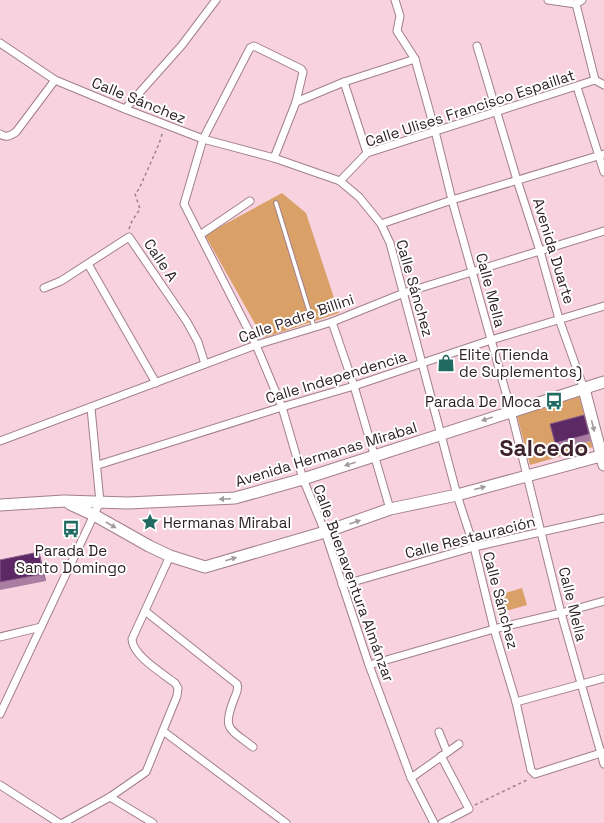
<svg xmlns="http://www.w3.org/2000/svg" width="604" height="823" font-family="'Space Grotesk',sans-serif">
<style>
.green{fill:#d9a067}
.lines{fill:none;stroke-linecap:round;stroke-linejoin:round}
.service-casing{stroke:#a27f8b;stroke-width:5.5}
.minor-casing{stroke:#a27f8b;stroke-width:9}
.primary-casing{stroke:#a27f8b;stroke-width:13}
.path{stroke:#9c818a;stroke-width:1.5;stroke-dasharray:3 3;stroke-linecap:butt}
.service{stroke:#fff;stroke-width:3.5}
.minor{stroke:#fff;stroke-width:7}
.primary{stroke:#fff;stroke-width:11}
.wall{fill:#aa7ea2}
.shaded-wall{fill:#8b5c8a}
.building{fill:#5c2965;stroke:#8b5c8a}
.oneway{fill:#a19b9d}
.labels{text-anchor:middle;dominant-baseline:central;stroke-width:4;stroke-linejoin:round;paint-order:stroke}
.street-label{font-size:15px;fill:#2e2025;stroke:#fff}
.poi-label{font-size:15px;fill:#2e2025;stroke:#fff;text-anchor:start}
.town-label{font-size:23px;font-weight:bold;fill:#3e222c;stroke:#fff}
</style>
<rect width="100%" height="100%" fill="#f8d2df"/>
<!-- green -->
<g class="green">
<polygon points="282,193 306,213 339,313 263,338 205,235"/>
<polygon points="579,395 586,422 558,450 591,441 593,447 530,465 516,412"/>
<polygon points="522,588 527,605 499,613 495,596"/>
</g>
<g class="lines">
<!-- service casing -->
<g class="service-casing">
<polyline id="service" points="276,203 314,327"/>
</g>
<!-- minor casing -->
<g class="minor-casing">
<g id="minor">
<polyline points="395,0 400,16 397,31 415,59 435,131 452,200 511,411 561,613 604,764"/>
<polyline points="548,0 576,4 582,0"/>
<polyline points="576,4 595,80"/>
<polyline points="0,43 55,80 125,109 203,139 274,158 340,181 359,197 381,224 390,243 457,495 474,547 494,629 516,702 531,770 535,774 604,752"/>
<polyline points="477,46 517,180 540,251 559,319 584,389"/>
<polyline points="595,80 604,85"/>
<polyline points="344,82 367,153"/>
<polyline points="577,87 604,172"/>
<polyline points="296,102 303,72 301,69 254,46 250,48 203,139 184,204 256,345 282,407 303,479 325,532 369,665 411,778 434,823"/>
<polyline points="125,109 182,45 216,0"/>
<path d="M 0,134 C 6,138 10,136 16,132 L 55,80"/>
<polyline points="274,158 296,102 344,82 415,59"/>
<polyline points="340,181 367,153 595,80"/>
<polyline points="381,224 452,200 604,154"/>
<polyline points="200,235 250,201"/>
<polyline points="88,264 156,383"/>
<polyline points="44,288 61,281 129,237 187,322 198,342 205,364"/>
<polyline points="332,322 354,386 390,509"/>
<polyline points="0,441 256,345 332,322 404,293 604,231"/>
<polyline points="98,465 282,407 354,386 491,340 604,306"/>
<polyline points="342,585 474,547 604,518"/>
<path d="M 145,611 L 237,684 C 239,690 236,694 234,699 C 222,730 229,728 253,747"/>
<polyline points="0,637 41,627"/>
<polyline points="369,665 494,629 561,613 604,601"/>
<polyline points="516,702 604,678"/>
<polyline points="0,714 100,502 91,408"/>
<polyline points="163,731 286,823"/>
<polyline points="439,732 447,752"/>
<polyline points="441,756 469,809 442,823"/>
<polyline points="411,778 459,744"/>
<polyline points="0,785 59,823"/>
<polyline points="110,797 153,823"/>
<path d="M 63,823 L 110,797 L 146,772 L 177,696 L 178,688 L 175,683 C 162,673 132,655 132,639 L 170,556"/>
</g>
</g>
<!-- primary casing -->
<g class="primary-casing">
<g id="primary">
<polyline points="584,389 604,465"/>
<polyline points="70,504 94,515 149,546 170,556 205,567 325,532 390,509 457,495 604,455"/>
<polyline points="0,505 64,501 128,503 235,498 303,479 604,382"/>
</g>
</g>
<!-- path -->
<g class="path">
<polyline points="129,229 132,221 140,209 135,194 139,189 159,144 163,131"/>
<polyline points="475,805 529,779"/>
</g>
<!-- service -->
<use href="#service" class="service"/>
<!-- minor -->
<use href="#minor" class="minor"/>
<!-- primary -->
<use href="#primary" class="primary"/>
</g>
<!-- wall -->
<g class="wall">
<polygon points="586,422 591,441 558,450 555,443"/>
<polygon points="39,552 41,559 46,581 0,590 0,560"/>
</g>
<!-- shaded-wall -->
<polygon class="shaded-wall" points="39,552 41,559 46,581 43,574"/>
<!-- building -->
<g class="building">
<polygon points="584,415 589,434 555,443 550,424"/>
<polygon points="39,552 43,574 0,582 0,560"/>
</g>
<!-- one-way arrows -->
<defs><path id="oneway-solid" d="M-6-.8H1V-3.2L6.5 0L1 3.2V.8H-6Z"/></defs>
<g class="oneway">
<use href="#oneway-solid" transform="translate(487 419) rotate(161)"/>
<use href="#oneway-solid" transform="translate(593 426) rotate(75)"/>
<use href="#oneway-solid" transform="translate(350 464) rotate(162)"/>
<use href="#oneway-solid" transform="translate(480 488) rotate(-15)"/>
<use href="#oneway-solid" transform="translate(225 499) rotate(178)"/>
<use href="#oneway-solid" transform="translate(355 522) rotate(-19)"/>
<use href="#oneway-solid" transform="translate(111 525) rotate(30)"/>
<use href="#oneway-solid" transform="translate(231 559) rotate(-16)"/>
</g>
<!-- icons -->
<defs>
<g id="shop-bare" transform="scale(1.38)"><path d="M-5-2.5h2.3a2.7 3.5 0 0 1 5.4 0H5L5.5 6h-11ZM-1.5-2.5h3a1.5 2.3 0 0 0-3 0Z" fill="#216a62" stroke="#fff" stroke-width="2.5" paint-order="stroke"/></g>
<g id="bus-bare" transform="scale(1.38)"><path d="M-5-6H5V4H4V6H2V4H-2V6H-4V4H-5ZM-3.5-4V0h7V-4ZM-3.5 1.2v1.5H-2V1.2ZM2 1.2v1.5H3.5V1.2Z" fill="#216a62" stroke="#fff" stroke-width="2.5" paint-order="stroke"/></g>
<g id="sight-bare" transform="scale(1.38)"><path d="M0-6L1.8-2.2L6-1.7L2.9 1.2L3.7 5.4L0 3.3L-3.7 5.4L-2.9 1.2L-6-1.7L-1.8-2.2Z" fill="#216a62" stroke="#fff" stroke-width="2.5" paint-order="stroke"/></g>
</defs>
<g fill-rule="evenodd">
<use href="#shop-bare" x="446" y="363"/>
<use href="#bus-bare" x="554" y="401"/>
<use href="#sight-bare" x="150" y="522"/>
<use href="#bus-bare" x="71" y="529"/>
</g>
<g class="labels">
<!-- street labels -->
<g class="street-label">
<text transform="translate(139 100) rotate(22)">Calle Sánchez</text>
<text transform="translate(470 108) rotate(-18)">Calle Ulises Francisco Espaillat</text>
<text transform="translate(554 251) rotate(73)">Avenida Duarte</text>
<text transform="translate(161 260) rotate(56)">Calle A</text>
<text transform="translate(415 288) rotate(74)">Calle Sánchez</text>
<text transform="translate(491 290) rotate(75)">Calle Mella</text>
<text transform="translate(296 318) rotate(-19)">Calle Padre Billini</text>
<text transform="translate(336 377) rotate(-17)">Calle Independencia</text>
<text transform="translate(326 454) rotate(-17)">Avenida Hermanas Mirabal</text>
<text transform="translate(470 537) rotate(-14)">Calle Restauración</text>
<text transform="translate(354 583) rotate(70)">Calle Buenaventura Almánzar</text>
<text transform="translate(501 600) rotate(75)">Calle Sánchez</text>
<text transform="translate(573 604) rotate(76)">Calle Mella</text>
</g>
<!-- poi labels -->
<g class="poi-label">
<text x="459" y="354">Elite (Tienda<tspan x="459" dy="17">de Suplementos)</tspan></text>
<text x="541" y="401" text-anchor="end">Parada De Moca</text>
<text x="163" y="522">Hermanas Mirabal</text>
<text x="71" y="550" text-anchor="middle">Parada De<tspan x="71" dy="17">Santo Domingo</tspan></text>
</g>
<!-- town labels -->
<g class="town-label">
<text x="544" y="448">Salcedo</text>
</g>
</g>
</svg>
